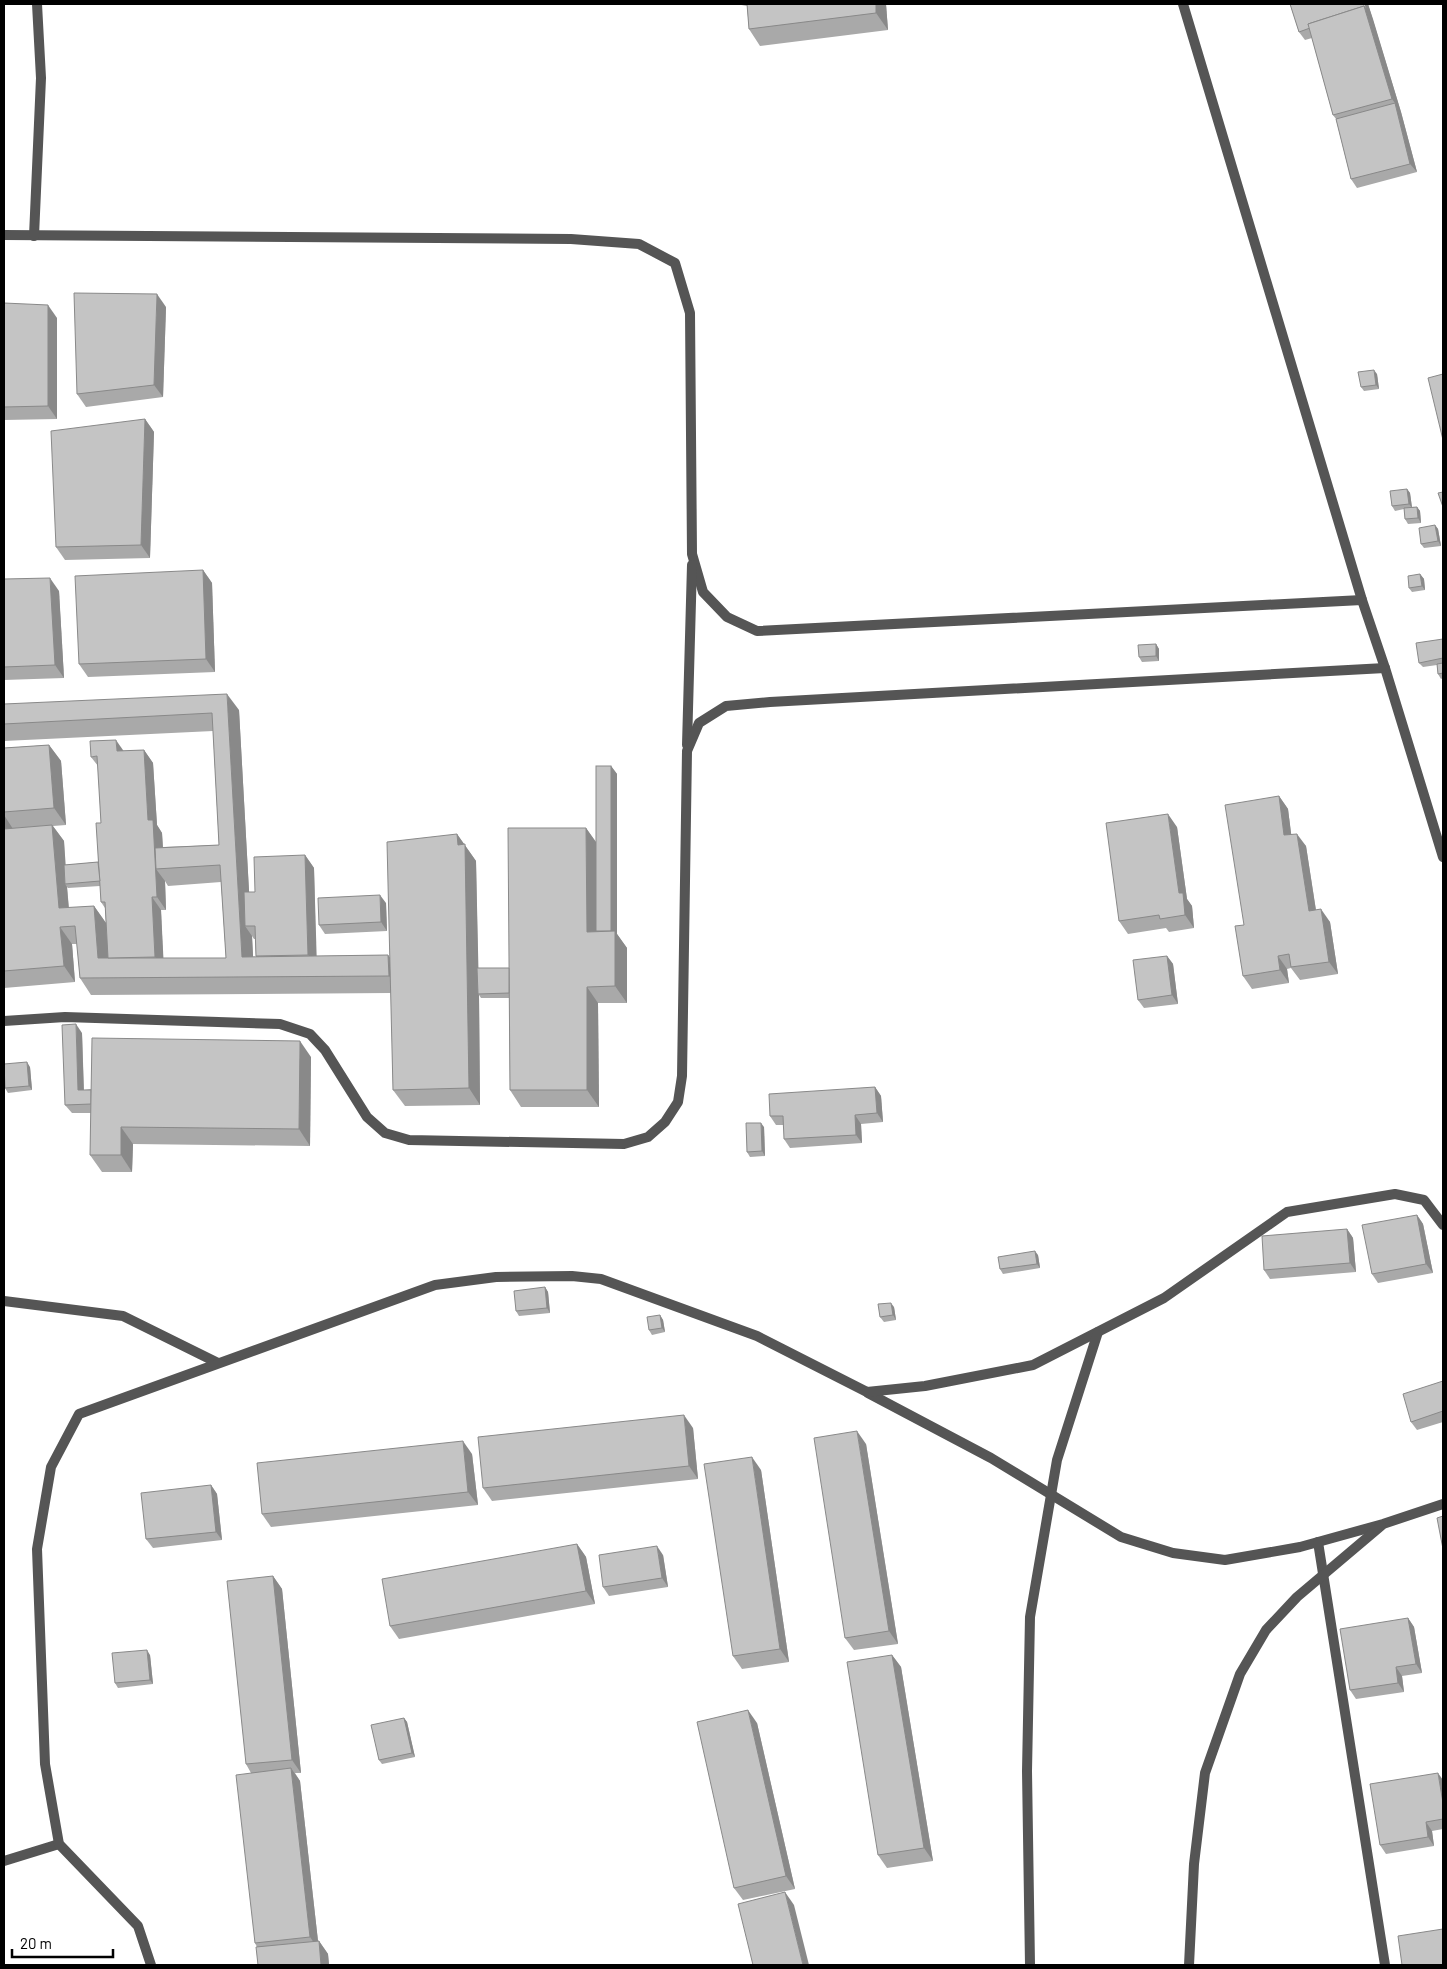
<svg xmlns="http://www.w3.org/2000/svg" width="1447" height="1969" font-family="Barlow,sans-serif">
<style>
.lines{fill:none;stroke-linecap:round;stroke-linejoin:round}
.street{stroke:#555;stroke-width:10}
.wall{fill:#a9a9a9;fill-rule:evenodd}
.shaded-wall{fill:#898989}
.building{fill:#c4c4c4;stroke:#898989}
</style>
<rect width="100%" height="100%" fill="#fff"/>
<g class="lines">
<!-- street -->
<g class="street">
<polyline points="1183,4 1362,600 1385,668 1443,857"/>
<polyline points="4,235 571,239 639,244 675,263 690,313 692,554 703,592 727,617 757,631 1362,600"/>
<polyline points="34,236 41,78 37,4"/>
<polyline points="687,745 692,565"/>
<polyline points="4,1021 65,1017 280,1024 310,1034 325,1050 367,1117 385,1133 409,1140 624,1144 648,1137 665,1122 678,1102 682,1076 687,751 699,723 726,706 770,702 1385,668"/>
<polyline points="4,1301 123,1316 218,1363"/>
<polyline points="868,1393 991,1458 1121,1537 1173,1553 1225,1560 1300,1547 1383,1524 1443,1504"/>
<polyline points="1318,1542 1385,1965"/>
<polyline points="4,1861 59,1844"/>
<polyline points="151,1965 138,1926 59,1844 45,1764 37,1549 51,1467 79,1414 435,1285 496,1277 572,1276 601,1279 757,1336 867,1392 925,1386 1033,1365 1164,1298 1287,1212 1395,1194 1424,1200 1443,1225"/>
<polyline points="1030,1965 1027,1771 1030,1617 1057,1460 1098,1332"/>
<polyline points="1189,1965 1194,1864 1205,1773 1240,1674 1266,1630 1297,1597 1381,1526"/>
</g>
</g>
<!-- wall -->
<g class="wall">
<polygon points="736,4 886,4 888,30 760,46 749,29 747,6"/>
<polygon points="1290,4 1368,4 1401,112 1417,172 1357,188 1351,179 1336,119 1333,115 1312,38 1305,40 1299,32"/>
<polygon points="4,303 57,318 57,419 4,420"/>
<polygon points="166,307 163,397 86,407 77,394"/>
<polygon points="1377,374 1379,389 1364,391 1361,387"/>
<polygon points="145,419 154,432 150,558 65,560 56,547"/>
<polygon points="1407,489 1410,493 1412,507 1417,507 1420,511 1421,523 1408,524 1405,519 1404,509 1395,511 1392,506"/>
<polygon points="1435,525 1438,529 1441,546 1424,548 1421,544"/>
<polygon points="203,570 212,583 215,672 88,677 79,664"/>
<polygon points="1420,574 1424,579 1425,590 1412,592 1409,588"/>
<polygon points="4,579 59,591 64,678 4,680"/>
<polygon points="1443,639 1443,678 1441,679 1438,674 1437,665 1423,667 1419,663"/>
<polygon points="1156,644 1159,649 1159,661 1142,662 1139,657"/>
<path d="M 4,704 L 239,710 L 249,892 L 255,892 L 305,855 L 314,868 L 316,956 L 388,955 L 390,958 L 457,834 L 476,861 L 478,968 L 509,968 L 586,828 L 596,842 L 611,766 L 617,774 L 617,934 L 627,948 L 627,1003 L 598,1003 L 599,1107 L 521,1107 L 510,1090 L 509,998 L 481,998 L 479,995 L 480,1105 L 405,1106 L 393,1090 L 391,993 L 91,995 L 80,978 L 77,944 L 72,944 L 75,982 L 4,988 L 4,748 L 49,745 L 61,761 L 66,825 L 53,826 L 64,841 L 65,865 L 98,862 L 101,823 L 98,766 L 91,757 L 124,751 L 144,750 L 153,763 L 157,825 L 162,833 L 163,847 L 219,845 L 213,731 L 4,741 ZM 165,881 L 168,886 L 221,882 L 226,958 L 163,958 L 161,910 L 166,910 ZM 100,886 L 101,902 L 105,908 L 106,923 L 94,906 L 69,908 L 67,887 L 68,888 ZM 252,936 L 254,939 L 255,939 L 256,957 L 253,957 Z"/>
<polygon points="1279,796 1288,809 1291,834 1306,846 1316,910 1330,922 1338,974 1300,980 1291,968 1287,969 1289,983 1252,989 1243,976 1244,925"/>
<polygon points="1177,827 1187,899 1192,906 1194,928 1169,932 1166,928 1128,934 1119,921"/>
<polygon points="386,903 387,931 325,934 319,925"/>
<polygon points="1167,956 1173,964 1178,1004 1144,1008 1138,1000"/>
<polygon points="82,1033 84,1090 311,1057 310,1146 133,1144 132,1172 102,1172 90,1155 91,1113 72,1113 65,1105"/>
<polygon points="30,1067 32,1090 8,1093 5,1088"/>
<polygon points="875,1087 881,1096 883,1122 861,1124 862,1143 790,1148 784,1139 784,1125 776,1125 770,1116"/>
<polygon points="764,1127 765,1156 750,1157 747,1152"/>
<polygon points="1417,1215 1423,1224 1433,1273 1378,1283 1372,1274"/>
<polygon points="1347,1229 1353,1238 1356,1272 1270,1279 1264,1270"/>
<polygon points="1038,1255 1040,1268 1003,1274 1000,1269"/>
<polygon points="545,1287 548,1292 550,1313 519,1316 516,1311"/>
<polygon points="894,1307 896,1320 884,1322 880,1317"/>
<polygon points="660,1315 663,1320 665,1332 652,1335 649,1330"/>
<polygon points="1443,1381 1443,1422 1417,1430 1411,1422"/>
<polygon points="693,1428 698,1479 492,1501 483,1488"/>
<polygon points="866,1444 898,1644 854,1650 845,1638"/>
<polygon points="472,1454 478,1505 271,1527 262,1514"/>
<polygon points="761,1470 789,1662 742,1669 733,1656"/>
<polygon points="211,1485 217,1494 222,1540 153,1548 146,1539"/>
<polygon points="577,1544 586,1557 595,1604 399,1639 390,1626"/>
<polygon points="663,1555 668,1587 609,1596 603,1587"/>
<polygon points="273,1576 282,1589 301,1773 295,1773 300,1781 318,1941 319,1941 328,1954 329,1965 258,1965 257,1947 255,1943 251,1773 246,1764"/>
<polygon points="1408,1618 1414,1627 1422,1673 1402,1676 1404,1692 1356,1699 1350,1690"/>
<polygon points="150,1655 153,1684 118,1688 115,1683"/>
<polygon points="892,1655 901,1667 933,1861 887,1868 878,1855"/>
<polygon points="404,1718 407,1722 415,1757 382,1764 379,1760"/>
<polygon points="757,1723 795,1889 743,1900 734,1888"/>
<polygon points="1443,1780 1443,1829 1432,1831 1434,1846 1386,1854 1380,1845"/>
</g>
<!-- shaded-wall -->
<g class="shaded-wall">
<polygon points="876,4 886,4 888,30 876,13"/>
<polygon points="1365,4 1368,4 1373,19 1401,112 1417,172 1410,164 1395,103 1392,99 1364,6"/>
<polygon points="157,294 166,307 163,397 154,385"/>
<polygon points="48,305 57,318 57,419 48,406"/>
<polygon points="1374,370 1377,374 1379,389 1376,385"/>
<polygon points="145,419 154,432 150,558 141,545"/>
<polygon points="1407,489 1410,493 1412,508 1409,504"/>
<polygon points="1417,507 1420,511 1421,523 1418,518"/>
<polygon points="1435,525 1438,529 1441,546 1438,541"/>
<polygon points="203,570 212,583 215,672 206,659"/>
<polygon points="1420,574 1424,579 1425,590 1422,586"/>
<polygon points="50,578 59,591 64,678 55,665"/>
<polygon points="1156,644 1159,649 1159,661 1156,656"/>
<polygon points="227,694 239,710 251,926 245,926 252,936 254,974 242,957"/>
<polygon points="116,740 125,753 117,751"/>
<polygon points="49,745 61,761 66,825 54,808"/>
<polygon points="144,750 153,763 157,825 162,833 164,869 156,869 165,881 166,910 157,897 148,820"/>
<polygon points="611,766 617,774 617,934 627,948 627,1003 615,986 611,938"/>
<polygon points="1279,796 1288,809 1293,848 1284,835"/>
<polygon points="1168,814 1177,827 1187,899 1192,906 1194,928 1185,915 1179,893"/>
<polygon points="4,815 13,829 4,830"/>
<polygon points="52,825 64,841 67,884 65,884 67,887 70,925 59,908"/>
<polygon points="586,828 598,845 599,938 587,932"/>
<polygon points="457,834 476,861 479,994 478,994 479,995 480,1105 469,1088"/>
<polygon points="1297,834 1306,846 1318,924 1309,911"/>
<polygon points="305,855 314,868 317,968 308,955"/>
<polygon points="380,895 386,903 387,931 381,922"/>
<polygon points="152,897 161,910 164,970 155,957"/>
<polygon points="94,906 106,923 110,974 98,958"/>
<polygon points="1321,909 1330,922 1338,974 1329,962"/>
<polygon points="60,927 72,944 75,982 64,966"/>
<polygon points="388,955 400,972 401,993 389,976"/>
<polygon points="1167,956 1173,964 1178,1004 1172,995"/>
<polygon points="1278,956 1287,969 1289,983 1280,970"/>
<polygon points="587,987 598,1003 599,1107 587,1090"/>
<polygon points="76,1024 82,1033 84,1099 78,1090"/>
<polygon points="300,1041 311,1057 310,1146 299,1129"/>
<polygon points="27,1062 30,1067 32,1090 29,1086"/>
<polygon points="875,1087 881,1096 883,1122 877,1113"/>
<polygon points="855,1115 861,1124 862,1143 856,1135"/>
<polygon points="761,1123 764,1127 765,1156 762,1151"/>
<polygon points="121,1127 133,1144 132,1172 121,1155"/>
<polygon points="1417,1215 1423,1224 1433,1273 1426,1264"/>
<polygon points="1347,1229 1353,1238 1356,1272 1350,1263"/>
<polygon points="1035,1251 1038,1255 1040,1268 1037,1264"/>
<polygon points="545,1287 548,1292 550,1313 547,1308"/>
<polygon points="891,1303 894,1307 896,1320 893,1315"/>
<polygon points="660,1315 663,1320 665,1332 662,1328"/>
<polygon points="684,1415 693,1428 698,1479 689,1466"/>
<polygon points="857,1431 866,1444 898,1644 889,1631"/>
<polygon points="463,1441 472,1454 478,1505 468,1492"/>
<polygon points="752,1457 761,1470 789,1662 780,1649"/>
<polygon points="211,1485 217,1494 222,1540 216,1532"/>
<polygon points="577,1544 586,1557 595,1604 586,1591"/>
<polygon points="657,1546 663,1555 668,1587 662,1578"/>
<polygon points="273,1576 282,1589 301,1773 292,1760"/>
<polygon points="1408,1618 1414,1627 1422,1673 1416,1664"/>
<polygon points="147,1650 150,1655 153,1684 150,1680"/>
<polygon points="892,1655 901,1667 933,1861 924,1848"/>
<polygon points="1396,1667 1402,1676 1404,1692 1398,1683"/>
<polygon points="748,1710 757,1723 795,1889 786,1876"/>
<polygon points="404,1718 407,1722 415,1757 412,1753"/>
<polygon points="291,1768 300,1781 319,1950 310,1937"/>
<polygon points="1438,1773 1443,1780 1443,1803"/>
<polygon points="1426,1822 1432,1831 1434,1846 1428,1837"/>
<polygon points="785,1892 794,1905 809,1965 803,1965"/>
<polygon points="319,1941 328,1954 329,1965 321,1965"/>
</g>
<!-- building -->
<g class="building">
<polygon points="747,4 876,4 876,13 749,29"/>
<polygon points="1290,4 1365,4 1367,10 1364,6 1308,24 1310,28 1299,32"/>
<polygon points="1364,6 1392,99 1333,115 1308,24"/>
<polygon points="1395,103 1410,164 1351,179 1336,119"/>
<polygon points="74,293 157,294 154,385 77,394"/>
<polygon points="4,303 48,305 48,406 4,407"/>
<polygon points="1374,370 1376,385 1361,387 1358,372"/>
<polygon points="1443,374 1443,440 1428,378"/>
<polygon points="145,419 141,545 56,547 51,431"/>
<polygon points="1407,489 1409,504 1392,506 1390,491"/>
<polygon points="1443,492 1443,507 1438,493"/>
<polygon points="1417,507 1418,518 1405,519 1404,508"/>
<polygon points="1435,525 1438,541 1421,544 1419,528"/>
<polygon points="203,570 206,659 79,664 75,576"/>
<polygon points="1420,574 1422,586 1409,588 1408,576"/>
<polygon points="50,578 55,665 4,667 4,579"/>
<polygon points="1443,639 1443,658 1419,663 1416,643"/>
<polygon points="1156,644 1156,656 1139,657 1138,645"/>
<polygon points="1443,663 1443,673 1438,674 1437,664"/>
<polygon points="227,694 242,957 388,955 389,976 80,978 75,926 60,927 64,966 4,971 4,829 52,825 59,908 94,906 98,958 226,958 220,865 156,869 155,848 219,845 212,713 4,724 4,704"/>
<polygon points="116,740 117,751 144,750 148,820 153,820 157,897 152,897 155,957 108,958 105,902 101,902 96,823 101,823 97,756 91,757 90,741"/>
<polygon points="49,745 54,808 4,812 4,748"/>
<rect x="596" y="766" width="15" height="165"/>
<polygon points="1279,796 1284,835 1297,834 1309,911 1321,909 1329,962 1291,967 1289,954 1278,956 1280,970 1243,976 1235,926 1244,925 1225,805"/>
<polygon points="1168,814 1179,893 1183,893 1185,915 1160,919 1159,915 1119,921 1106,823"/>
<polygon points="508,828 586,828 587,932 615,931 615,986 587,987 587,1090 510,1090"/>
<polygon points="457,834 458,845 465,844 469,1088 393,1090 387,842"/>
<polygon points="305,855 308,955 256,956 255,926 245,926 244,892 255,892 254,857"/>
<polygon points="98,862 100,881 65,884 64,865"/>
<polygon points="380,895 381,922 319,925 318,898"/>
<polygon points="1167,956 1172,995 1138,1000 1133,960"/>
<polygon points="477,968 509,968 509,993 478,994"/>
<polygon points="76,1024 78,1090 91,1090 91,1104 65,1105 62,1025"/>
<polygon points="92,1038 300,1041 299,1129 121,1127 121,1155 90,1155"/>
<polygon points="27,1062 29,1086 5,1088 4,1064"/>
<polygon points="875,1087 877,1113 855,1115 856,1135 784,1139 783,1116 770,1116 769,1094"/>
<polygon points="746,1123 761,1123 762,1151 747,1152"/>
<polygon points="1417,1215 1426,1264 1372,1274 1362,1225"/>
<polygon points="1347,1229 1350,1263 1264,1270 1262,1236"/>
<polygon points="1035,1251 1037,1264 1000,1269 998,1257"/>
<polygon points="545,1287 547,1308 516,1311 514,1291"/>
<polygon points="891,1303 893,1315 880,1317 878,1304"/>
<polygon points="660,1315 662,1328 649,1330 647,1317"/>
<polygon points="1443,1381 1443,1411 1411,1422 1403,1394"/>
<polygon points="684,1415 689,1466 483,1488 478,1437"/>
<polygon points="857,1431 889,1631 845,1638 814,1438"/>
<polygon points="463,1441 468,1492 262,1514 257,1463"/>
<polygon points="752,1457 780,1649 733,1656 704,1464"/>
<polygon points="211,1485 216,1532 146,1539 141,1493"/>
<polygon points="1443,1516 1443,1549 1437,1518"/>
<polygon points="577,1544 586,1591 390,1626 382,1579"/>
<polygon points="657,1546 662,1578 603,1587 599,1555"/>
<polygon points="273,1576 292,1760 246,1764 227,1581"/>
<polygon points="1408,1618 1416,1664 1396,1667 1398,1683 1350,1690 1340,1629"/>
<polygon points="147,1650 150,1680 115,1683 112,1653"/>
<polygon points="892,1655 924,1848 878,1855 847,1662"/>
<polygon points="748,1710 786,1876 734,1888 697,1722"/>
<polygon points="404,1718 412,1753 379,1760 371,1725"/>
<polygon points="291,1768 310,1937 255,1943 236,1775"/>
<polygon points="1438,1773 1443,1803 1443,1819 1426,1822 1428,1837 1380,1845 1370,1784"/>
<polygon points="785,1892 803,1965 753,1965 738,1904"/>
<polygon points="1443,1929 1443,1965 1402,1965 1398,1936"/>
<polygon points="319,1941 321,1965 258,1965 256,1947"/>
</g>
<!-- border -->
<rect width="1447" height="1969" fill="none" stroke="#000000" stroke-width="10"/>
<!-- scale -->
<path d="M12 1949v8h101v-8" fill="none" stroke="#000000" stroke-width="2.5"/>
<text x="20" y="1949" font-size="15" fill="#000000" stroke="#ffffff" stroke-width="4" paint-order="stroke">20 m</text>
</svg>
